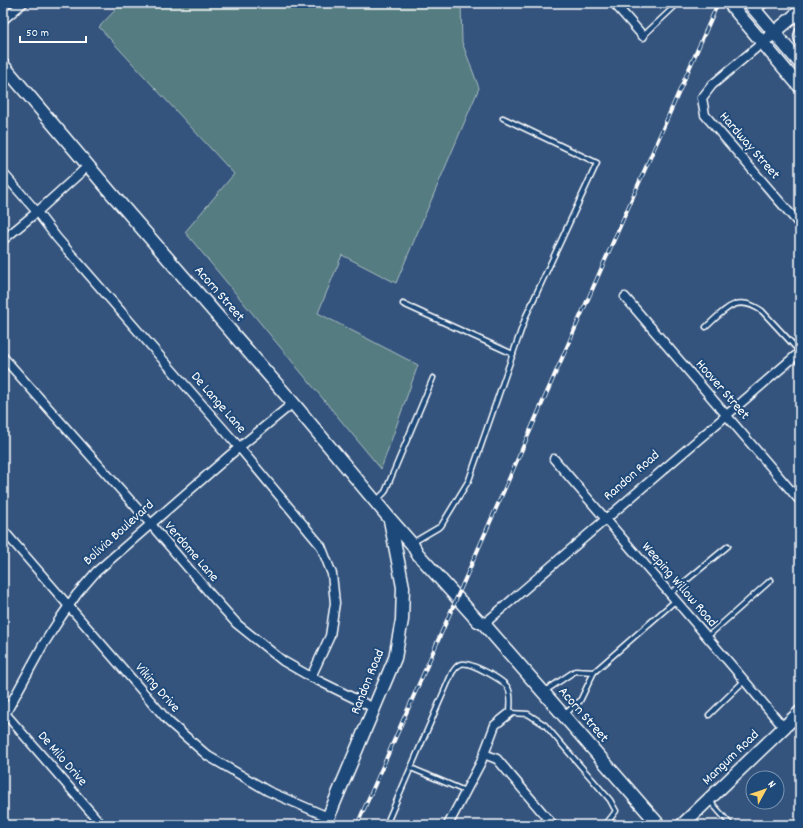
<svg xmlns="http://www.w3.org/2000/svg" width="803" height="828" font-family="Dekko,sans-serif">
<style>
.green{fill:#557b81;stroke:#aabdc0}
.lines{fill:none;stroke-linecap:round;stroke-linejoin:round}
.lane-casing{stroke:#fff;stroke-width:7}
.street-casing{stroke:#fff;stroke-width:11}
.secondary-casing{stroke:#fff;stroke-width:15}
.lane{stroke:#1f4a7a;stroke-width:4}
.street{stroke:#1f4a7a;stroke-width:8}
.secondary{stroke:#1f4a7a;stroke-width:12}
.rail-casing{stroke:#fff;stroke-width:4}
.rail{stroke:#1f4a7a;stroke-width:2.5;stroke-dasharray:8;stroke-linecap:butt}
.labels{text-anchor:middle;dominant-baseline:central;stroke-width:4;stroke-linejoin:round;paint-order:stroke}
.street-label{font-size:14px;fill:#fff;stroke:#1f4a7a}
</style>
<rect width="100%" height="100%" fill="#34547e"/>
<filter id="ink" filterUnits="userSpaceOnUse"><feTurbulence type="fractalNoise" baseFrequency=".025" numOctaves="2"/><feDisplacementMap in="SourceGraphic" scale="8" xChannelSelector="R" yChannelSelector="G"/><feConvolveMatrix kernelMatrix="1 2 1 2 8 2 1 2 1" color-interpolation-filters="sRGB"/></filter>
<g filter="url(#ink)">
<!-- green -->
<polygon class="green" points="122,3 461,3 462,42 479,88 396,283 342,255 318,313 418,365 381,469 185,232 234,174 99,27"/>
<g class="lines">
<!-- lane casing -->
<g class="lane-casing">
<g id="lane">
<polyline points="757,11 767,3"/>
<path d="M 800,27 C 796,34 794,38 800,44"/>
<polyline points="643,36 674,7"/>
<polyline points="403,304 513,354"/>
<path d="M 706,327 C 725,310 736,293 762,311 L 800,352"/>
<polyline points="377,500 385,492 433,378"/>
<polyline points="412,543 441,526 469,480 526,316 597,163 503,118"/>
<polyline points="670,594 728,546"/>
<polyline points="707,637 771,580"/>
<polyline points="545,691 575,671 594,672"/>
<polyline points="565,714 580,701 594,672 675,601"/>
<polyline points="709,715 744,681"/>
<polyline points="411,768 465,791"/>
<polyline points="709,800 731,825"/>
<polyline points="689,819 694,825"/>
<path d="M 386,825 L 452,673 C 454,670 457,665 461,664 C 469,661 504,680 508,688 C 512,695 510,704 510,713 L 528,714 L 545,725 L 610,800 L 616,811 L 610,819 L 604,825"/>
</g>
</g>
<!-- street casing -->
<g class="street-casing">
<g id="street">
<polyline points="614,3 643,36"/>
<polyline points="3,20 23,3"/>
<polyline points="762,43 712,85 702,98 705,115 800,225"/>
<polyline points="3,173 37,212 57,238 239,447 321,546 332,574 335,603 330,636 311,677"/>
<polyline points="3,240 37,212 89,165"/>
<polyline points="625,297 800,501"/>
<polyline points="3,357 143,515 212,596 237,624 283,661 311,677 374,708"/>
<polyline points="554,459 733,667 784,728"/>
<polyline points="3,530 169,722 208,756 268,791 328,817"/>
<polyline points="484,624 800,352"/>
<polyline points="3,711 102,825"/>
<polyline points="3,718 43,645 61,617 77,594 96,572 230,455 293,403"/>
<polyline points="484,754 497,759 553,825"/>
<polyline points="448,825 481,762 495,725 510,713"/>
</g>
</g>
<!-- secondary casing -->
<g class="secondary-casing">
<g id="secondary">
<polyline points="729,3 800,87"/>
<polyline points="749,3 800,63"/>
<polyline points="769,37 800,11"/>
<polyline points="3,65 112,194 293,403 390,519 412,544 417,553 478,621 484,624 659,825"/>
<polyline points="325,825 395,658 402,620 403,587 390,520"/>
<polyline points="682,825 800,712"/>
</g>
</g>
<!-- lane -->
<use href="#lane" class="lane"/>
<!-- street -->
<use href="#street" class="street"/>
<!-- secondary -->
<use href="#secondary" class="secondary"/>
<!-- rail casing -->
<g class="rail-casing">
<polyline id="rail" points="357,825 718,3"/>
</g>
<!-- rail -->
<use href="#rail" class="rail"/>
</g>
</g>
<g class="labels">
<!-- street labels -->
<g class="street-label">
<text transform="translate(749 146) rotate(49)">Hardway Street</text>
<text transform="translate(219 294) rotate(49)">Acorn Street</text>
<text transform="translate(722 390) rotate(49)">Hoover Street</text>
<text transform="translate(218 403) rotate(49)">De Lange Lane</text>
<text transform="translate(632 476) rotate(-41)">Randon Road</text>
<text transform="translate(119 533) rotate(-42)">Bolivia Boulevard</text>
<text transform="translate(191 552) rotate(49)">Verdome Lane</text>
<text transform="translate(679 585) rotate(49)">Weeping Willow Road</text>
<text transform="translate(368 682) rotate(-68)">Randon Road</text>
<text transform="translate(157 688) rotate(49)">Viking Drive</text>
<text transform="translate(583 715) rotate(49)">Acorn Street</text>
<text transform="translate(731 758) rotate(-44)">Mangum Road</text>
<text transform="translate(62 759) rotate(49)">De Milo Drive</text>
</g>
</g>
<!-- margin -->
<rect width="803" height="828" fill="none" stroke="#1f4a7a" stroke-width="16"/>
<rect x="8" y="8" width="787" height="812" fill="none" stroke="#fff" stroke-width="1.5" filter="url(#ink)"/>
<!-- north arrow -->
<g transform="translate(765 790) rotate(50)"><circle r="19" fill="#1f4a7a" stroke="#7992af"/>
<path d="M0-3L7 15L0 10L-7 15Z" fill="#ffd166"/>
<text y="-6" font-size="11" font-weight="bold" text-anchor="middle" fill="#ffffff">N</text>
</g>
<!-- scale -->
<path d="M20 36v6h66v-6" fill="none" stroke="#ffffff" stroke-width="2"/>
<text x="26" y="36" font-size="12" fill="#ffffff" stroke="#1f4a7a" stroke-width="3" paint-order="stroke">50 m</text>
</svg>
